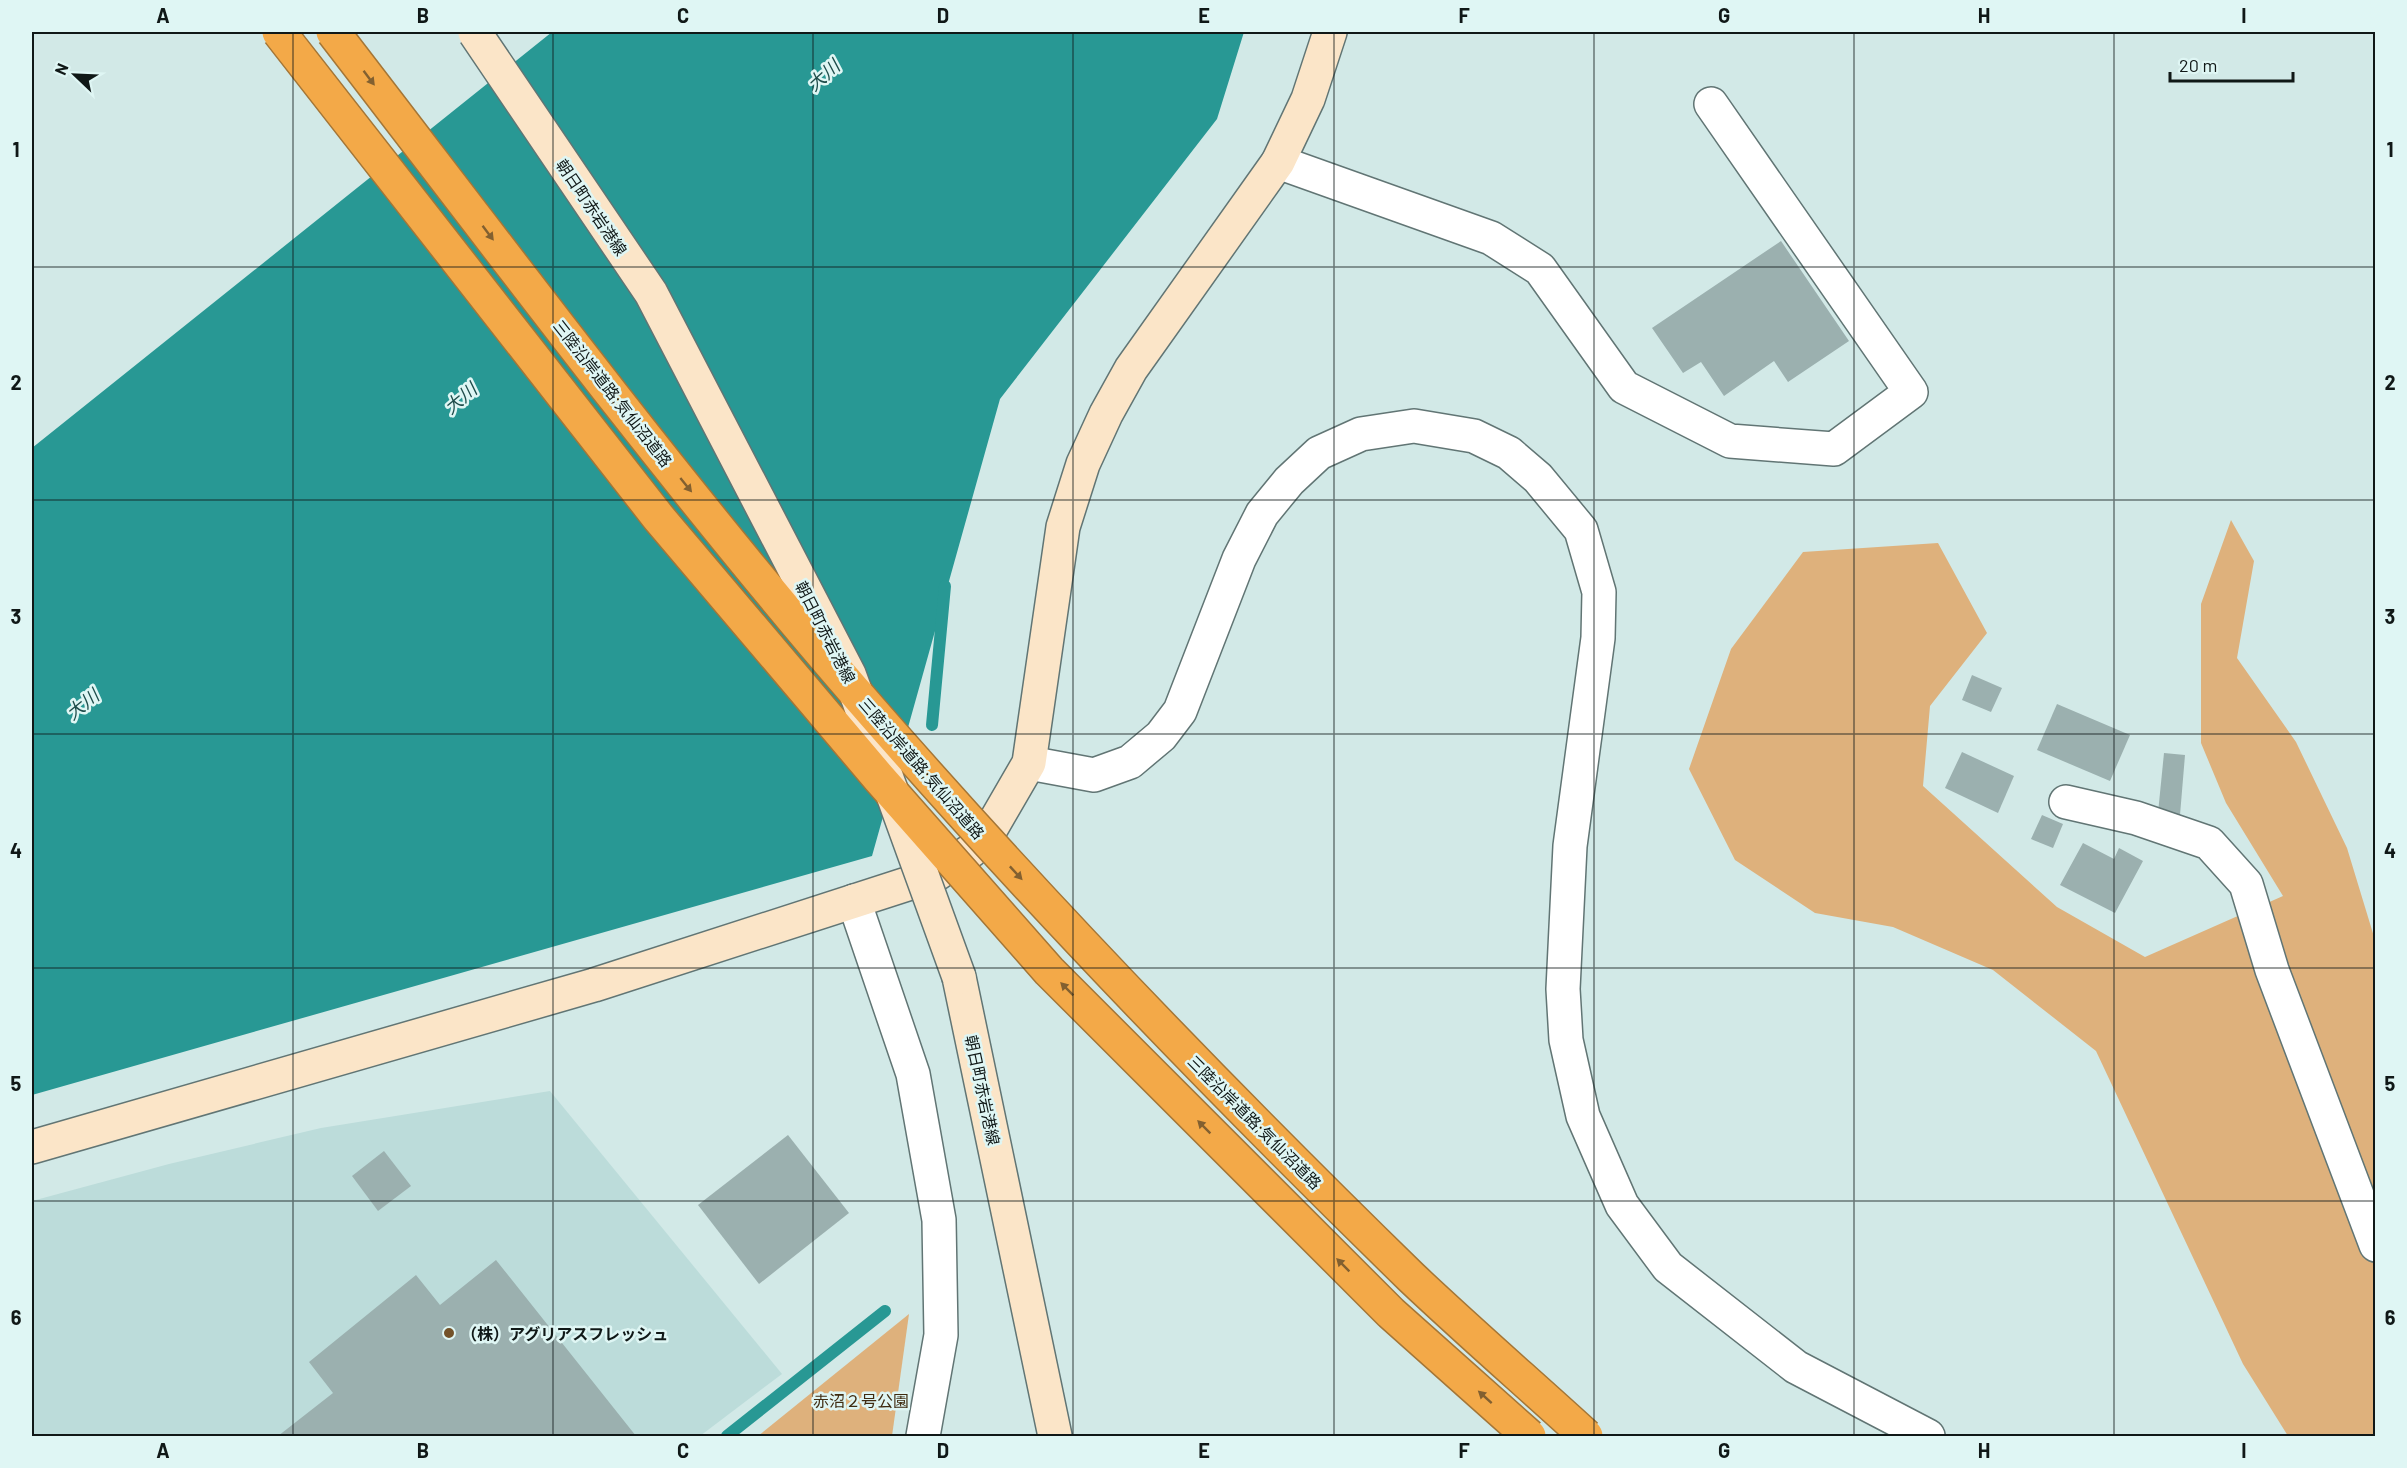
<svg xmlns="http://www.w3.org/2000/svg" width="2407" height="1468" font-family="Barlow,'Noto Sans JP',sans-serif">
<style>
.built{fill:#bcdcda}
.green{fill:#deb17c}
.water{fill:#289894}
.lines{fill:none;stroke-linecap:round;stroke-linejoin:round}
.stream{stroke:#289894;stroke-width:12}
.building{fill:#9bb0af}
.street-casing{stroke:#617574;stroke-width:36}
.secondary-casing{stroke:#617574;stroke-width:36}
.street{stroke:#fff;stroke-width:33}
.secondary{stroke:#fbe5c8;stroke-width:33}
.secondary-bridge-casing{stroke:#617574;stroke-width:36;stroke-linecap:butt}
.highway-bridge-casing{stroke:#a47637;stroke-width:36;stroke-linecap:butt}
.secondary-bridge{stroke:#fbe5c8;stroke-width:33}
.highway-bridge{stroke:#f3a948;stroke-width:33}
.oneway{fill:#826030}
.grid{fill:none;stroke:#101817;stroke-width:1.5;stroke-opacity:0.55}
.poi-dot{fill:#735229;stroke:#dff6f4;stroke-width:2}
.labels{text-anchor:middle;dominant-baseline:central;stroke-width:5;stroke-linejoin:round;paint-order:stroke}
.street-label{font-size:16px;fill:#101817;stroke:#dff6f4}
.poi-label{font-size:16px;font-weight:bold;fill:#101817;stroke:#dff6f4;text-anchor:start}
.park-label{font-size:16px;fill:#3f2b10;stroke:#dff6f4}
.water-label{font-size:18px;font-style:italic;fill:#1f4d4b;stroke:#dff6f4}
.neatline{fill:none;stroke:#101817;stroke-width:2}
.grid-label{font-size:20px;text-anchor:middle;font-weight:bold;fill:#101817}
</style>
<rect width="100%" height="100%" fill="#d2e9e7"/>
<!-- built -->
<polygon class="built" points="550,1091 782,1374 700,1436 32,1436 32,1201 169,1164 321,1128"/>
<!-- green -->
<g class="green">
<polygon points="2231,520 2254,561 2237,658 2296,742 2347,848 2375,940 2375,1436 2288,1436 2243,1364 2096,1051 1993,970 1893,927 1815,913 1735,860 1689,769 1731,649 1803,552 1938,543 1987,633 1930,706 1923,786 2057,907 2145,957 2283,896 2226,803 2201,743 2201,604"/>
<polygon points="909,1314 892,1436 758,1436"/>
</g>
<!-- water -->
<polygon class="water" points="552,32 1244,32 1217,119 1000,399 872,856 32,1095 32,448"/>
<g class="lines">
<!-- stream -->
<g class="stream">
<polyline points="932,725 945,586"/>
<polyline points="727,1436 885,1311"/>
</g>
</g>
<!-- building -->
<g class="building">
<polygon points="1781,241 1849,341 1788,382 1774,361 1724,396 1701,362 1683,373 1652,328"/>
<polygon points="1972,675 2002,688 1991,712 1962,700"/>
<polygon points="2057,704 2130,735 2110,781 2037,750"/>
<polygon points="1962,752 2014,776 1998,813 1945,788"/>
<polygon points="2164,753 2185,755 2180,815 2158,813"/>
<polygon points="2042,815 2063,824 2053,848 2031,839"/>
<polygon points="2083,843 2114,859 2119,848 2143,861 2115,913 2060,885"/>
<polygon points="788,1135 849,1213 759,1284 698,1205"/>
<polygon points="384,1151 411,1186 378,1211 352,1176"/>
<polygon points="496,1260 636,1436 278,1436 333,1393 309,1362 416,1275 440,1305"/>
</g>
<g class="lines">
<!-- street casing -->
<g class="street-casing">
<g id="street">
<polyline points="1278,162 1491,238 1540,269 1624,387 1730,441 1834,449 1911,392 1711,104"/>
<polyline points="1029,763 1094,775 1130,762 1161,736 1180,711 1239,559 1262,514 1289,481 1319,453 1361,434 1414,426 1474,436 1509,453 1538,478 1581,530 1599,592 1598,638 1570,846 1563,989 1566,1040 1583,1116 1622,1205 1668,1267 1796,1367 1928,1436"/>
<polyline points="2066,802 2136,818 2209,843 2246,884 2272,970 2376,1245"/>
<polyline points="854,901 913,1074 939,1220 941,1335 923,1436"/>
</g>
</g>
<!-- secondary casing -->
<g class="secondary-casing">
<g id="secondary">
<polyline points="959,977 1055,1436"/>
<polyline points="32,1147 594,985 935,875 972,850 989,832 1029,763 1063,527 1083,464 1106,414 1131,369 1278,162 1308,99 1330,32"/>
</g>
</g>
<!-- street -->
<use href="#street" class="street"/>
<!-- secondary -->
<use href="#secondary" class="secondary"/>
<!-- secondary-bridge casing -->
<g class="secondary-bridge-casing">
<polyline id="secondary-bridge" points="475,33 651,293 849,674 959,977"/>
</g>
<!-- highway-bridge casing -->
<g class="highway-bridge-casing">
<g id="highway-bridge">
<polyline points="279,32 658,517 879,778 1049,971 1391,1313 1529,1436"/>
<path d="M 333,32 C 491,237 646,445 813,643 C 1001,865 1203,1074 1411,1277 C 1468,1331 1528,1383 1586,1436"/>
</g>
</g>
<!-- secondary-bridge -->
<use href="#secondary-bridge" class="secondary-bridge"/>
<!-- highway-bridge -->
<use href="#highway-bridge" class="highway-bridge"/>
</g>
<!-- one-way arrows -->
<defs><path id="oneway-solid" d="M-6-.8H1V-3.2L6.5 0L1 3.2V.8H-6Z" transform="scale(1.5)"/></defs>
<g class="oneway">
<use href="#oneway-solid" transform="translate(369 78) rotate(53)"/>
<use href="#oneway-solid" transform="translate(488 233) rotate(53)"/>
<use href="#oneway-solid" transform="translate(686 485) rotate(51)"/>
<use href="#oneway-solid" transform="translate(1016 873) rotate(47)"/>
<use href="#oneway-solid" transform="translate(1067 989) rotate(-135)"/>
<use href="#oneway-solid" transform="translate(1204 1127) rotate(-135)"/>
<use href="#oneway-solid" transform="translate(1343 1265) rotate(-135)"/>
<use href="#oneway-solid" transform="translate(1485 1397) rotate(-138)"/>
</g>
<!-- grid -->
<path class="grid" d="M 293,32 L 293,1436M 553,32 L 553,1436M 813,32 L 813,1436M 1073,32 L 1073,1436M 1334,32 L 1334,1436M 1594,32 L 1594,1436M 1854,32 L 1854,1436M 2114,32 L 2114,1436M 32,267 L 2376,267M 32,500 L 2376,500M 32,734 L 2376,734M 32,968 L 2376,968M 32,1201 L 2376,1201"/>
<!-- markers -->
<circle class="poi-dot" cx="449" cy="1333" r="6"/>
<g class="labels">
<!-- street labels -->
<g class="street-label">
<text transform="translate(592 207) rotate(56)">朝日町赤岩港線</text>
<text transform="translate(613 393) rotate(52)">三陸沿岸道路;気仙沼道路</text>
<text transform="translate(826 632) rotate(63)">朝日町赤岩港線</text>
<text transform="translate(922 768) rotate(49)">三陸沿岸道路;気仙沼道路</text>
<text transform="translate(983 1090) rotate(78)">朝日町赤岩港線</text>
<text transform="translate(1255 1122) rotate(45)">三陸沿岸道路;気仙沼道路</text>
</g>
<!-- poi labels -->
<g class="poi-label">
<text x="461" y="1333">（株）アグリアスフレッシュ</text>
</g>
<!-- park labels -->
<g class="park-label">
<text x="861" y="1400">赤沼２号公園</text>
</g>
<!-- water labels -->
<g class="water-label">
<text transform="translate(823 75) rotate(-42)">大川</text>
<text transform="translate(460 398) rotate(-40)">大川</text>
<text transform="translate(82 704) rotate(-39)">大川</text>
</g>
</g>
<!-- border -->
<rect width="2407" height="1468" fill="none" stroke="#dff6f4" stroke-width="66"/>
<!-- north arrow -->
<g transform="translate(75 75) rotate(293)" stroke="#dff6f4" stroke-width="4.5" paint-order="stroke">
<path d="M0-4.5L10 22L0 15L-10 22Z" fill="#101817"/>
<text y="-9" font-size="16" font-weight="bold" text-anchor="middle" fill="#101817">N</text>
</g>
<!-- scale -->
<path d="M2170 72v9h123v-9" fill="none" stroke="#101817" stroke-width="3"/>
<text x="2179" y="72" font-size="18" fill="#101817" stroke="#dff6f4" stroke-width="4.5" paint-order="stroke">20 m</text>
<rect x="33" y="33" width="2341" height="1402" class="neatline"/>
<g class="grid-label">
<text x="163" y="23">A</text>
<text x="423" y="23">B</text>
<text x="683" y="23">C</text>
<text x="943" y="23">D</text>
<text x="1204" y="23">E</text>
<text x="1464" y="23">F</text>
<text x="1724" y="23">G</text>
<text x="1984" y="23">H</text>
<text x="2244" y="23">I</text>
<text x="16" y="157">1</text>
<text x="2390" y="157">1</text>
<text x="16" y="390">2</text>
<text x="2390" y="390">2</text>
<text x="16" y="624">3</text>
<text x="2390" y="624">3</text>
<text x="16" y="858">4</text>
<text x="2390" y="858">4</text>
<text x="16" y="1091">5</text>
<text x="2390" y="1091">5</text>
<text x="16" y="1325">6</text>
<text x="2390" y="1325">6</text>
<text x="163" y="1458">A</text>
<text x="423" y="1458">B</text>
<text x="683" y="1458">C</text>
<text x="943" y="1458">D</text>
<text x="1204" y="1458">E</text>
<text x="1464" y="1458">F</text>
<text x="1724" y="1458">G</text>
<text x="1984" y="1458">H</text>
<text x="2244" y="1458">I</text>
</g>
</svg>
